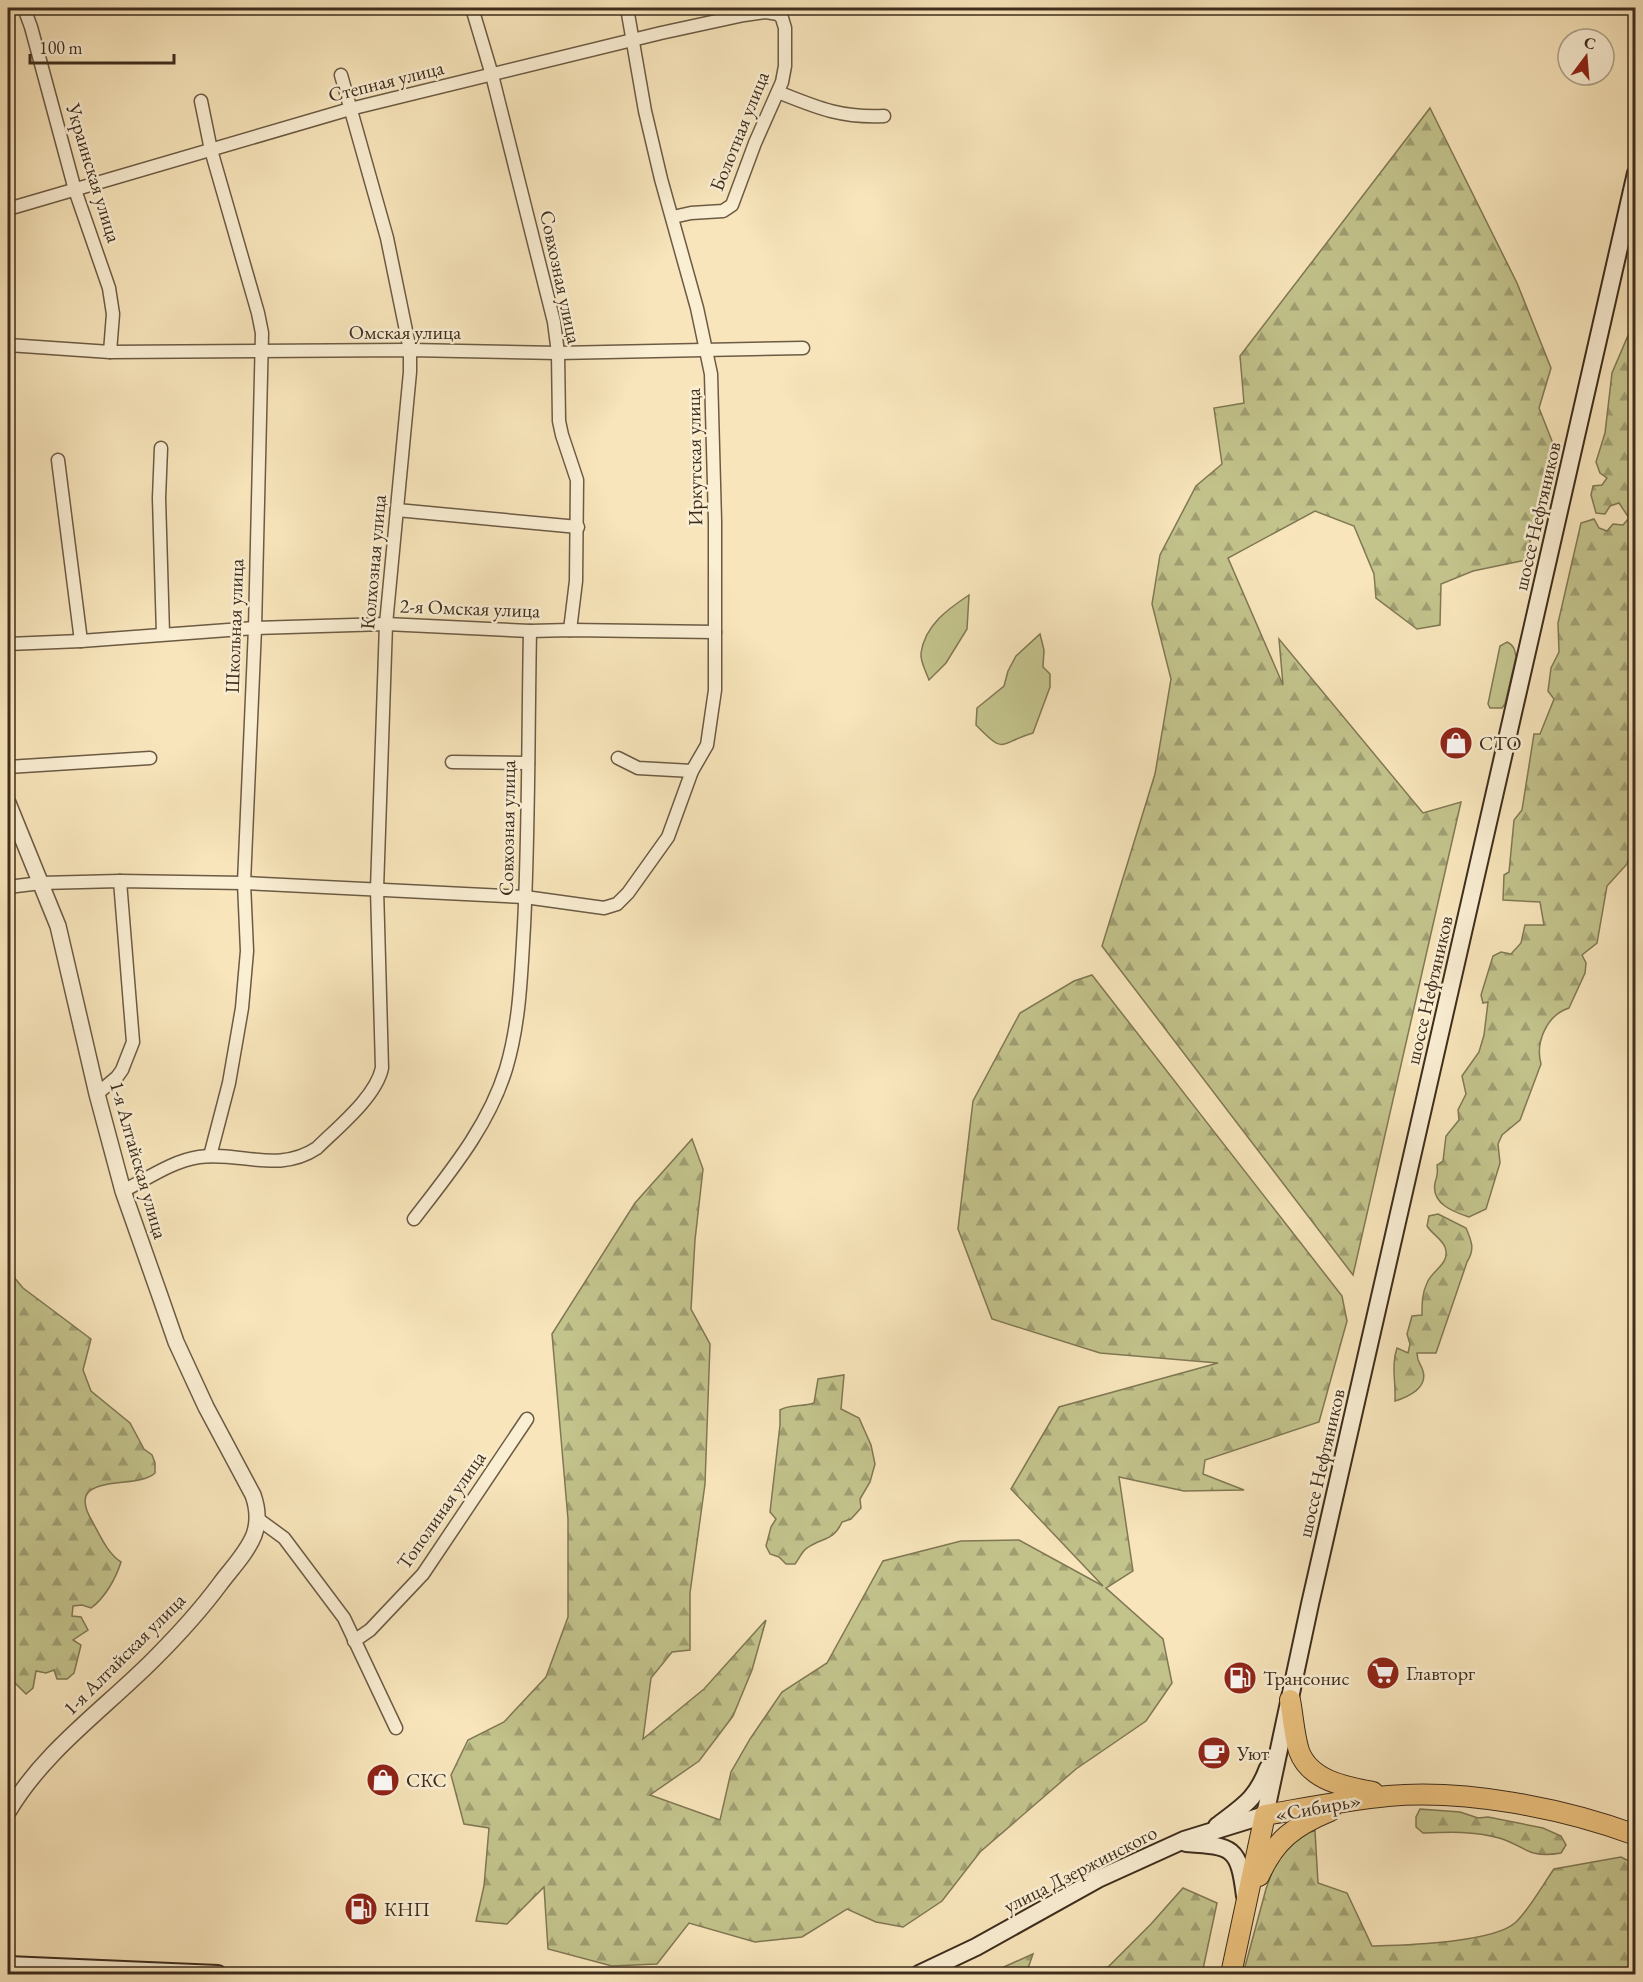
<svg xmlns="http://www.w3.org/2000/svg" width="1643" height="1982" font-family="'EB Garamond',serif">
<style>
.green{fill:#c3c38c;stroke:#807854;stroke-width:1.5}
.forest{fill:url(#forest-firs);stroke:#807854;stroke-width:1.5}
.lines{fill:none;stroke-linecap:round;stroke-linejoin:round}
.minor-casing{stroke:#6c5b44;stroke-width:15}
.tertiary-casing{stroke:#6c5b44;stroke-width:18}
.secondary-casing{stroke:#3e2d1d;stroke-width:20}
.trunk-casing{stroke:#3e2d1d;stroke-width:22}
.minor{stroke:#faeed3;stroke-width:12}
.tertiary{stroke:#faeed3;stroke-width:15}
.secondary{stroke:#faeed3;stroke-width:16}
.trunk{stroke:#ecc27e;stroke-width:20}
.labels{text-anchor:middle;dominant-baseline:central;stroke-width:5;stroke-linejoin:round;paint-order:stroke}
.street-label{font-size:20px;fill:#3e2d1d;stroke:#faeed3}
.poi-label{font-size:20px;fill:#3e2d1d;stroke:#faeed3;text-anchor:start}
</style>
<defs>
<pattern id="forest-firs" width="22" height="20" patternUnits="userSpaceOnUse" patternTransform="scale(1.5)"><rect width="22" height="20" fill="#c3c38c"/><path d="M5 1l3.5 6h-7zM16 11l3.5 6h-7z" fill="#a09f72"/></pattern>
</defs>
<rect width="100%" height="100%" fill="#f8e5bb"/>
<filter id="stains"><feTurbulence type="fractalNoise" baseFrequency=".00333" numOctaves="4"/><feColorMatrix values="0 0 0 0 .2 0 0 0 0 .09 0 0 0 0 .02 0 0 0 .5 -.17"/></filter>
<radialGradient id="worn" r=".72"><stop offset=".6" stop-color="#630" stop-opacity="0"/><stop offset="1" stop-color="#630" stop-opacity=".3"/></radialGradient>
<!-- green -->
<g class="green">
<path d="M 969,595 L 967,629 L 946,663 L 929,680 C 926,672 920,661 921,653 C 925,625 948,609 969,595 Z"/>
<path d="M 1040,634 L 1044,650 L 1043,667 L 1050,674 L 1050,687 L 1033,733 C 998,743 1006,756 976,725 L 977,708 L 1004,686 L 1008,671 L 1016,656 Z"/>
<path d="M 1507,642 C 1514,645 1515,650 1516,657 L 1505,704 L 1502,708 L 1490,708 L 1488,704 L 1500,646 Z"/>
</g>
<!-- forest -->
<g class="forest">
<polygon points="1430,108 1517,283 1551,368 1539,408 1552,441 1526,560 1473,571 1441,584 1440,625 1417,629 1376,598 1374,574 1354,526 1315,511 1228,558 1283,685 1279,639 1423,813 1461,802 1353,1275 1102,946 1155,774 1171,679 1152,604 1160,555 1196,486 1222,464 1214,408 1244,403 1240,356"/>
<path d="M 1635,319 L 1635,832 L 1627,864 L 1607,886 L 1597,943 L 1582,955 L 1586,963 L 1585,973 L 1569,1008 C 1547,1015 1535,1042 1541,1064 L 1520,1120 L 1502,1135 L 1498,1144 L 1500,1163 L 1486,1209 L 1469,1217 C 1454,1212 1431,1204 1435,1183 C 1437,1176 1438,1173 1437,1165 L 1443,1161 L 1446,1136 L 1459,1120 L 1458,1110 L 1466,1094 L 1462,1076 L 1479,1052 L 1484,1035 L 1488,1002 L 1483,1003 L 1481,995 L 1493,956 L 1501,952 L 1511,954 L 1521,943 L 1525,925 L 1544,925 L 1540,902 L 1503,900 L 1504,875 L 1509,872 L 1514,820 L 1522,810 L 1534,734 L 1540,734 L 1554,699 L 1548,691 L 1551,668 L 1559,652 L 1558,623 L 1581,523 L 1594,519 L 1599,528 L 1607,531 L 1613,524 L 1623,525 L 1629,518 L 1619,503 L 1610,506 L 1605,514 L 1596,513 L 1591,495 L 1593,486 L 1602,485 L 1607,478 L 1600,473 L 1596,462 L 1605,433 L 1612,373 Z"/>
<polygon points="1092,975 1342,1296 1347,1321 1319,1422 1205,1460 1203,1474 1244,1490 1184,1491 1119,1477 1133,1571 1106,1588 1163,1639 1172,1683 1146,1721 1076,1769 980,1852 942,1901 903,1927 876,1922 847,1909 802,1937 755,1942 689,1923 657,1964 612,1966 548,1949 544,1887 507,1924 476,1921 484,1886 489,1828 464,1824 451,1775 468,1740 504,1722 546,1677 568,1617 568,1519 552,1334 635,1203 692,1139 703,1169 695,1240 691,1309 710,1344 705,1484 690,1593 690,1650 672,1652 651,1678 643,1739 704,1689 766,1620 752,1670 733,1716 699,1761 650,1795 720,1820 731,1772 750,1739 782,1692 827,1663 883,1561 961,1541 1019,1540 1103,1586 1011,1489 1059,1407 1218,1363 1100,1353 992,1319 958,1229 973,1101 1020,1013 1074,981"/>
<path d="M 1438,1214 L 1466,1228 C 1472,1242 1475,1249 1467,1262 L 1436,1353 L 1417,1353 C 1417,1363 1421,1363 1423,1371 C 1428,1388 1408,1397 1395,1401 C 1396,1383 1391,1365 1397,1348 L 1408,1353 L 1410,1344 L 1407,1334 L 1412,1316 L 1422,1315 C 1422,1304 1422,1293 1427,1283 C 1432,1270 1451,1264 1445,1247 C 1441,1238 1432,1234 1427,1226 L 1429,1216 Z"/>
<path d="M 8,1270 L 23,1288 L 91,1339 L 83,1370 L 91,1391 L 130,1423 L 144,1449 L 152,1455 L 155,1463 L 155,1473 C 137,1491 62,1470 92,1521 C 100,1535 107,1553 121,1562 C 116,1578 105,1598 91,1608 L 82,1605 L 73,1606 L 72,1616 L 81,1617 L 88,1630 L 73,1640 L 81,1645 L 74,1673 L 67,1679 L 57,1679 L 54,1670 L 46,1673 L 36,1671 L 33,1688 L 26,1694 L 13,1681 L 8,1681 Z"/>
<path d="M 844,1375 L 841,1409 L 859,1418 L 871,1445 L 875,1464 L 870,1482 L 860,1499 L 861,1508 L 851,1519 L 842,1522 C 833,1542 822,1537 807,1548 C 802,1551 799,1559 795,1564 L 786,1564 L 779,1557 L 770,1554 L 766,1546 L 771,1527 L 776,1519 L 770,1512 L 780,1425 L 780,1410 C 790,1404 803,1407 814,1403 L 818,1379 Z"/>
<path d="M 1420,1809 L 1460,1812 L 1478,1818 L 1488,1817 L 1543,1828 L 1561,1836 L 1566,1845 L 1561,1853 C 1527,1859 1526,1846 1499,1838 C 1474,1831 1449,1832 1423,1833 L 1416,1827 L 1416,1817 Z"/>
<path d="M 1315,1831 L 1318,1883 L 1347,1893 L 1372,1946 C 1404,1945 1494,1943 1516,1922 C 1528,1911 1544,1883 1554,1869 L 1621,1857 L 1635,1864 L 1635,1974 L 1243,1974 L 1266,1889 L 1276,1861 L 1304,1833 Z"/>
<polygon points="1183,1888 1217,1903 1202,1974 1068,1974 1108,1967 1151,1924"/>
<polygon points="1033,1954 1026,1974 988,1974"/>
</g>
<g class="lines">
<!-- minor casing -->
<g class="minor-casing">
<g id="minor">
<polyline points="24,8 31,27 75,190 109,288 113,314 110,352"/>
<polyline points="472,8 492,75 554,322 558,353 559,421 562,435 577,480 576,581 570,630"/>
<path d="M 778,92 C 818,108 841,118 884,116"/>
<polyline points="201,101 211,150 258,313 262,333 255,628 244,883 247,951 242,1008 229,1083 210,1156"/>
<polyline points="8,209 350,109 661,33 744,15 766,12 778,14 782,18 785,28 785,66 782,82 755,143 732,205 723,211 691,213 673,217"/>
<polyline points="8,345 110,352 410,350 558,353 803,348"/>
<polyline points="161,448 159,498 163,634"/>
<polyline points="58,460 81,641"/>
<polyline points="397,510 578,527"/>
<polyline points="8,644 81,641 255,628 386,624 530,631 570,630 715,632"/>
<polyline points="618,758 638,768 692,771"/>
<polyline points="452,762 528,763"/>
<polyline points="8,767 150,758"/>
<polyline points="8,887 41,883 120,881 244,883 525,897 604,908 617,904 628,893 668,837 692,771 707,745 715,690 715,521 711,374 697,308 661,179 645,111 627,8"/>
<polyline points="97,1094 117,1077 122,1070 133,1042 120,881"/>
<path d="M 123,1191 C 147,1179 172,1161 199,1157 C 240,1151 278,1174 317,1148 C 337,1128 376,1097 382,1068 L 377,889 L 386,624 L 410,372 L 410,350 L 387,238 L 341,75"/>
<path d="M 414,1219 C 450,1172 488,1127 506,1069 C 520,1022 521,975 524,926 C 529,828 528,729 530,631"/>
<polyline points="258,1519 284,1538 344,1618 396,1728"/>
<polyline points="354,1641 370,1630 423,1574 527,1419"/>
</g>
</g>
<!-- tertiary casing -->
<g class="tertiary-casing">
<path id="tertiary" d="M 8,803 L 58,926 L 97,1094 L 123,1191 L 160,1296 L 176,1342 L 206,1407 L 253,1495 C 258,1509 259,1521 254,1535 C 247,1553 231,1569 220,1584 C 200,1611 177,1636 153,1660 C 103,1710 44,1751 8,1812"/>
</g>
<!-- secondary casing -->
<g class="secondary-casing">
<g id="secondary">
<path d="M 1217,1826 C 1243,1806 1256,1800 1268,1768"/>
<path d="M 1186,1843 C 1233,1846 1239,1847 1245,1896"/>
<polyline points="8,1965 218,1974"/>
<polyline points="919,1974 976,1947 1098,1879 1184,1840 1265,1815 1310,1604 1636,173"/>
</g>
</g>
<!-- trunk casing -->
<g class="trunk-casing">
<g id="trunk">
<path d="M 1290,1700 C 1293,1716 1294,1735 1299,1751 C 1310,1781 1346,1787 1373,1792"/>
<path d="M 1259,1876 C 1275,1840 1294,1826 1330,1811"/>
<path d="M 1231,1974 L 1265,1815 C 1306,1808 1347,1800 1388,1796 C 1465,1789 1563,1808 1636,1835"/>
</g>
</g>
<!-- minor -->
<use href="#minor" class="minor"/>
<!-- tertiary -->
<use href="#tertiary" class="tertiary"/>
<!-- secondary -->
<use href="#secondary" class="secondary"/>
<!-- trunk -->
<use href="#trunk" class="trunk"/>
</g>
<!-- icons -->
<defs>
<g id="shop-disc" transform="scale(1.725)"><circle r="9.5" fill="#8f2418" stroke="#faeed3"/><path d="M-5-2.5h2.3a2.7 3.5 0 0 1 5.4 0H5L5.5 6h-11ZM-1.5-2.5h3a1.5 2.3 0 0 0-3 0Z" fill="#fff"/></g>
<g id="supermarket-disc" transform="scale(1.725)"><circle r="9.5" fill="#8f2418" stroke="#faeed3"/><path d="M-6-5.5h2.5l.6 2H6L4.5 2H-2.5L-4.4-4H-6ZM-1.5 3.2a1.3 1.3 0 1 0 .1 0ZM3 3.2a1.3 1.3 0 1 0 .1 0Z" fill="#fff"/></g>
<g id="fuel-disc" transform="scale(1.725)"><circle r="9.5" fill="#8f2418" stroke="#faeed3"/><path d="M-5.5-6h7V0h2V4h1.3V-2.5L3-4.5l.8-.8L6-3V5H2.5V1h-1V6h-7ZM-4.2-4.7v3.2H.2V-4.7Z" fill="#fff"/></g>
<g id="cafe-disc" transform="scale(1.725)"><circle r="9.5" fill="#8f2418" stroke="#faeed3"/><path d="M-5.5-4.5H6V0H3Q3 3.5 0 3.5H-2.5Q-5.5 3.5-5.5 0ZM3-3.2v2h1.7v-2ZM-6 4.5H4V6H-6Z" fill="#fff"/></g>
</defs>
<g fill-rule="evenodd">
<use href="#shop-disc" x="1456" y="743"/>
<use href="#supermarket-disc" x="1383" y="1673"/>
<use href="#fuel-disc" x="1240" y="1678"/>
<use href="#cafe-disc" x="1214" y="1753"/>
<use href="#shop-disc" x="383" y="1780"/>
<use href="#fuel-disc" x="361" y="1909"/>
</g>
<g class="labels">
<!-- street labels -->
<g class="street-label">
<text transform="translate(386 81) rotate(-14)">Степная улица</text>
<text transform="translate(739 131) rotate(-68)">Болотная улица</text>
<text transform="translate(94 173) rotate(73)">Украинская улица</text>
<text transform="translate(561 277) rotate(78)">Совхозная улица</text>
<text x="405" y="332">Омская улица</text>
<text transform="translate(694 457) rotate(-91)">Иркутская улица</text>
<text transform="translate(1537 516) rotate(-77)">шоссе Нефтяников</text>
<text transform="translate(373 562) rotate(-85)">Колхозная улица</text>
<text transform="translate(470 608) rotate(2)">2-я Омская улица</text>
<text transform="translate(234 626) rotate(-88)">Школьная улица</text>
<text transform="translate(507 828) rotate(-89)">Совхозная улица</text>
<text transform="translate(1429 990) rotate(-77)">шоссе Нефтяников</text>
<text transform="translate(139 1160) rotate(74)">1-я Алтайская улица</text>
<text transform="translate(1321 1463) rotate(-77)">шоссе Нефтяников</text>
<text transform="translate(441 1510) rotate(-55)">Тополиная улица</text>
<text transform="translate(124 1654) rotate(-45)">1-я Алтайская улица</text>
<text transform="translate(1318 1807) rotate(-10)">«Сибирь»</text>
<text transform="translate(1080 1869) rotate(-27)">улица Дзержинского</text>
</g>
<!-- poi labels -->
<g class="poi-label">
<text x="1479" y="743">СТО</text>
<text x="1406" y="1673">Главторг</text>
<text x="1263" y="1678">Трансонис</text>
<text x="1237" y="1753">Уют</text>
<text x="406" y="1780">СКС</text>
<text x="384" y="1909">КНП</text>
</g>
</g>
<!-- margin -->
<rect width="1643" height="1982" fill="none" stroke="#f8e5bb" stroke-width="30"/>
<rect x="9" y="9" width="1625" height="1964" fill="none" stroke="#3e2d1d" stroke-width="3"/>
<rect x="15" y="15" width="1613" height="1952" fill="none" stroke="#3e2d1d" stroke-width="1.5"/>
<!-- north arrow -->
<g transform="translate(1586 57) rotate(16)"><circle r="28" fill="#faeed3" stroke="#afa18a" stroke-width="1.5"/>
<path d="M0-4.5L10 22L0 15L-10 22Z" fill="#8f2418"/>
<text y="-9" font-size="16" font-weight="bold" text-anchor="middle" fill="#3e2d1d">С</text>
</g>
<!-- scale -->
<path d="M30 54v9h144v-9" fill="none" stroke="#3e2d1d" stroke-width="3"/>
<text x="39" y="54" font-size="18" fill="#3e2d1d" stroke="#faeed3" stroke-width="4.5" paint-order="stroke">100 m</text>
<rect width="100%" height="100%" filter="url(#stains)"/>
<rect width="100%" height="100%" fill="url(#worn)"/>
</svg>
